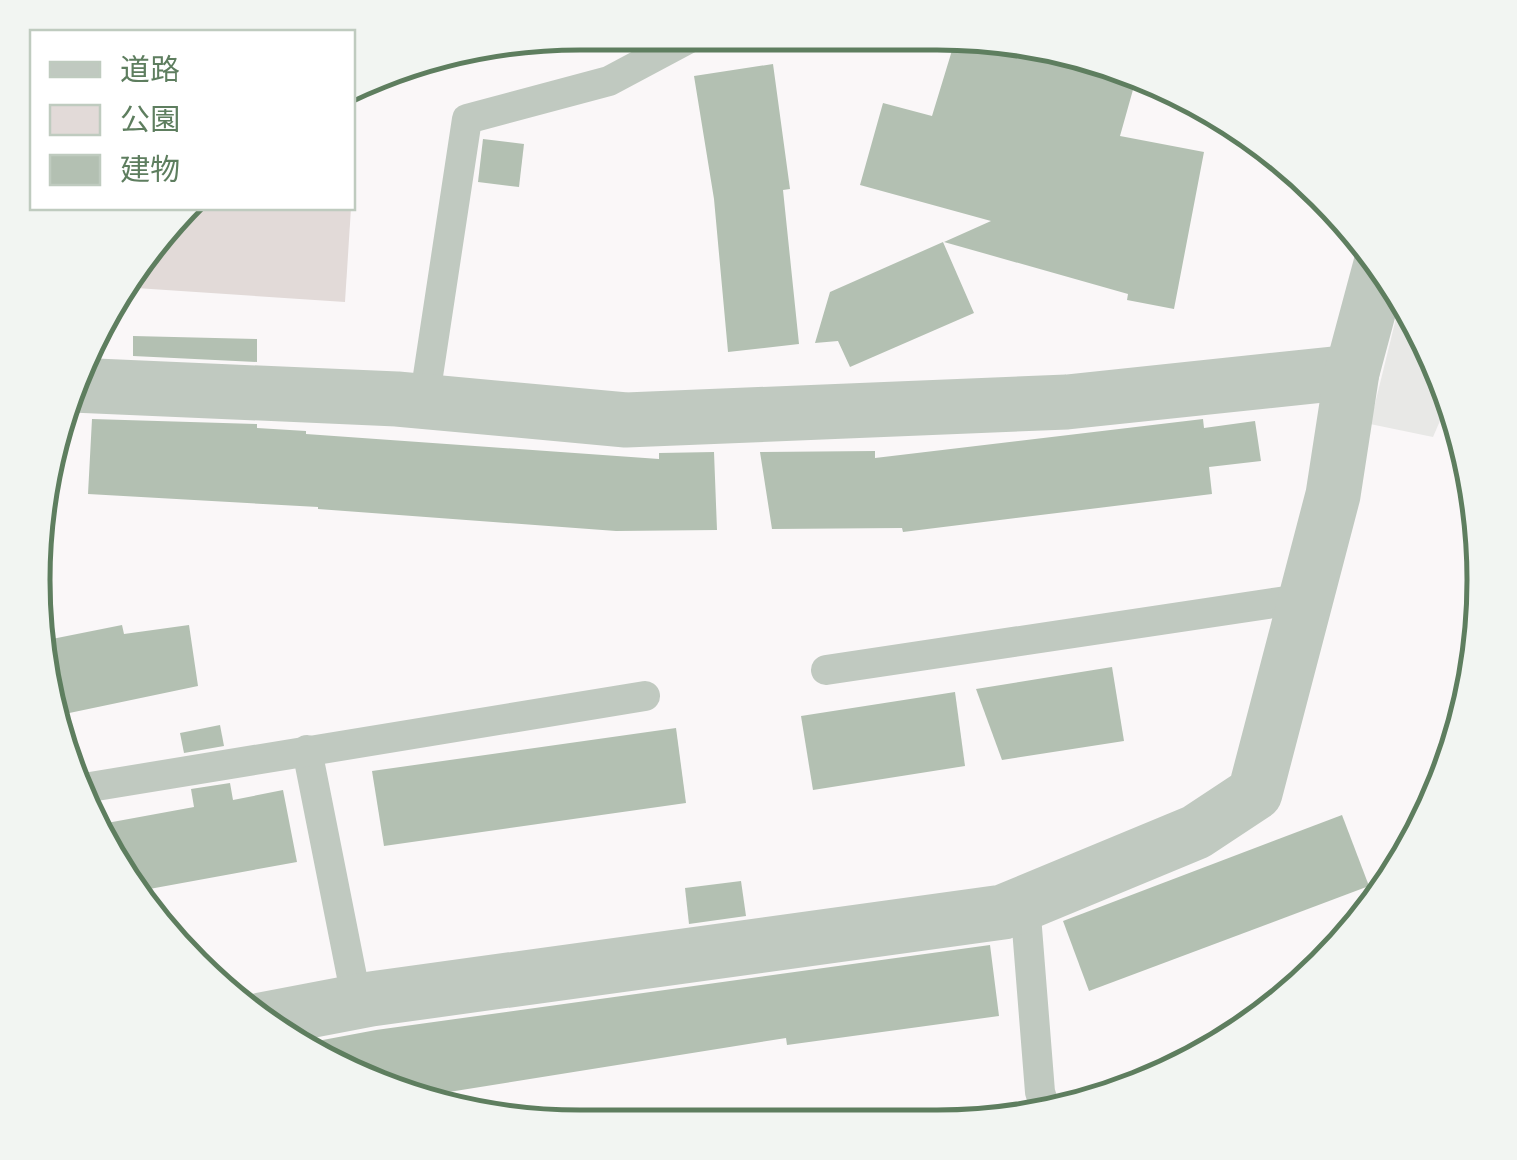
<svg xmlns="http://www.w3.org/2000/svg" width="1517" height="1160" font-family="'Varela Round','Noto Sans JP',sans-serif">
<style>
.built{fill:#e8e8e6}
.green{fill:#e2dad8}
.building{fill:#b3c0b2}
.lines{fill:none;stroke-linecap:round;stroke-linejoin:round}
.lane{stroke:#c0c9c0;stroke-width:30}
.street{stroke:#c0c9c0;stroke-width:55}
.rim{fill:none;stroke:#5e7e5f;stroke-width:5}
</style>
<rect width="100%" height="100%" fill="#faf7f8"/>
<!-- built -->
<polygon class="built" points="1401,298 1446,407 1433,437 1370,424"/>
<!-- green -->
<polygon class="green" points="182,208 351,208 345,302 121,287"/>
<!-- building -->
<g class="building">
<polygon points="957,34 1079,51 1136,79 1120,136 1204,152 1174,309 1127,300 1128,294 944,242 991,221 860,185 883,103 932,116"/>
<polygon points="773,64 790,189 783,190 799,344 728,352 714,199 694,76"/>
<polygon points="483,139 524,144 519,187 478,182"/>
<polygon points="943,242 974,313 850,367 838,341 815,343 830,292"/>
<polygon points="133,336 257,339 257,362 133,356"/>
<polygon points="92,419 257,424 257,428 306,431 306,434 659,459 659,453 714,452 717,530 616,531 318,509 318,507 88,494"/>
<polygon points="1203,419 1204,428 1255,421 1261,461 1209,467 1212,494 903,532 902,528 772,529 760,452 875,451 875,458"/>
<polygon points="122,625 124,634 189,625 198,686 55,716 42,641"/>
<polygon points="1112,667 1124,741 1002,760 976,689"/>
<polygon points="955,692 965,766 813,790 801,716"/>
<polygon points="220,725 224,746 184,753 180,733"/>
<polygon points="676,728 686,803 384,846 372,771"/>
<polygon points="230,783 233,800 283,790 297,862 133,892 124,884 96,825 194,807 191,789"/>
<polygon points="1342,815 1369,886 1089,991 1063,921"/>
<polygon points="741,881 746,916 689,924 685,888"/>
<polygon points="990,945 999,1016 787,1045 786,1038 405,1099 296,1045 376,1030"/>
</g>
<g class="lines">
<!-- lane -->
<g class="lane">
<polyline points="424,402 467,119 609,81 699,33"/>
<polyline points="826,670 1307,598"/>
<polyline points="307,750 357,1002"/>
<polyline points="78,789 645,696"/>
<polyline points="1025,903 1040,1092 1047,1114"/>
</g>
<!-- street -->
<g class="street">
<polyline points="73,385 397,399 626,420 1067,402 1352,372"/>
<polyline points="261,1020 371,999 1003,912 1196,832 1255,793 1333,495 1352,372 1381,264"/>
</g>
</g>
<!-- crop -->
<path d="M0 0H1517V1160H0ZM580 50H937A530 530 0 0 1 1467 580V580A530 530 0 0 1 937 1110H580A530 530 0 0 1 50 580V580A530 530 0 0 1 580 50Z" fill="#f2f5f2" fill-rule="evenodd"/>
<path class="rim" d="M580 50H937A530 530 0 0 1 1467 580V580A530 530 0 0 1 937 1110H580A530 530 0 0 1 50 580V580A530 530 0 0 1 580 50Z"/>
<!-- legend -->
<rect x="30" y="30" width="325" height="180" fill="#ffffff" stroke="#bfcbbf" stroke-width="2.5"/>
<rect x="50" y="62" width="50" height="15" fill="#c0c9c0" stroke="#bfcbbf" stroke-width="2.5"/>
<text x="120" y="80" font-size="30" fill="#5e7e5f">道路</text>
<rect x="50" y="105" width="50" height="30" fill="#e2dad8" stroke="#bfcbbf" stroke-width="2.5"/>
<text x="120" y="130" font-size="30" fill="#5e7e5f">公園</text>
<rect x="50" y="155" width="50" height="30" fill="#b3c0b2" stroke="#bfcbbf" stroke-width="2.5"/>
<text x="120" y="180" font-size="30" fill="#5e7e5f">建物</text>
</svg>
